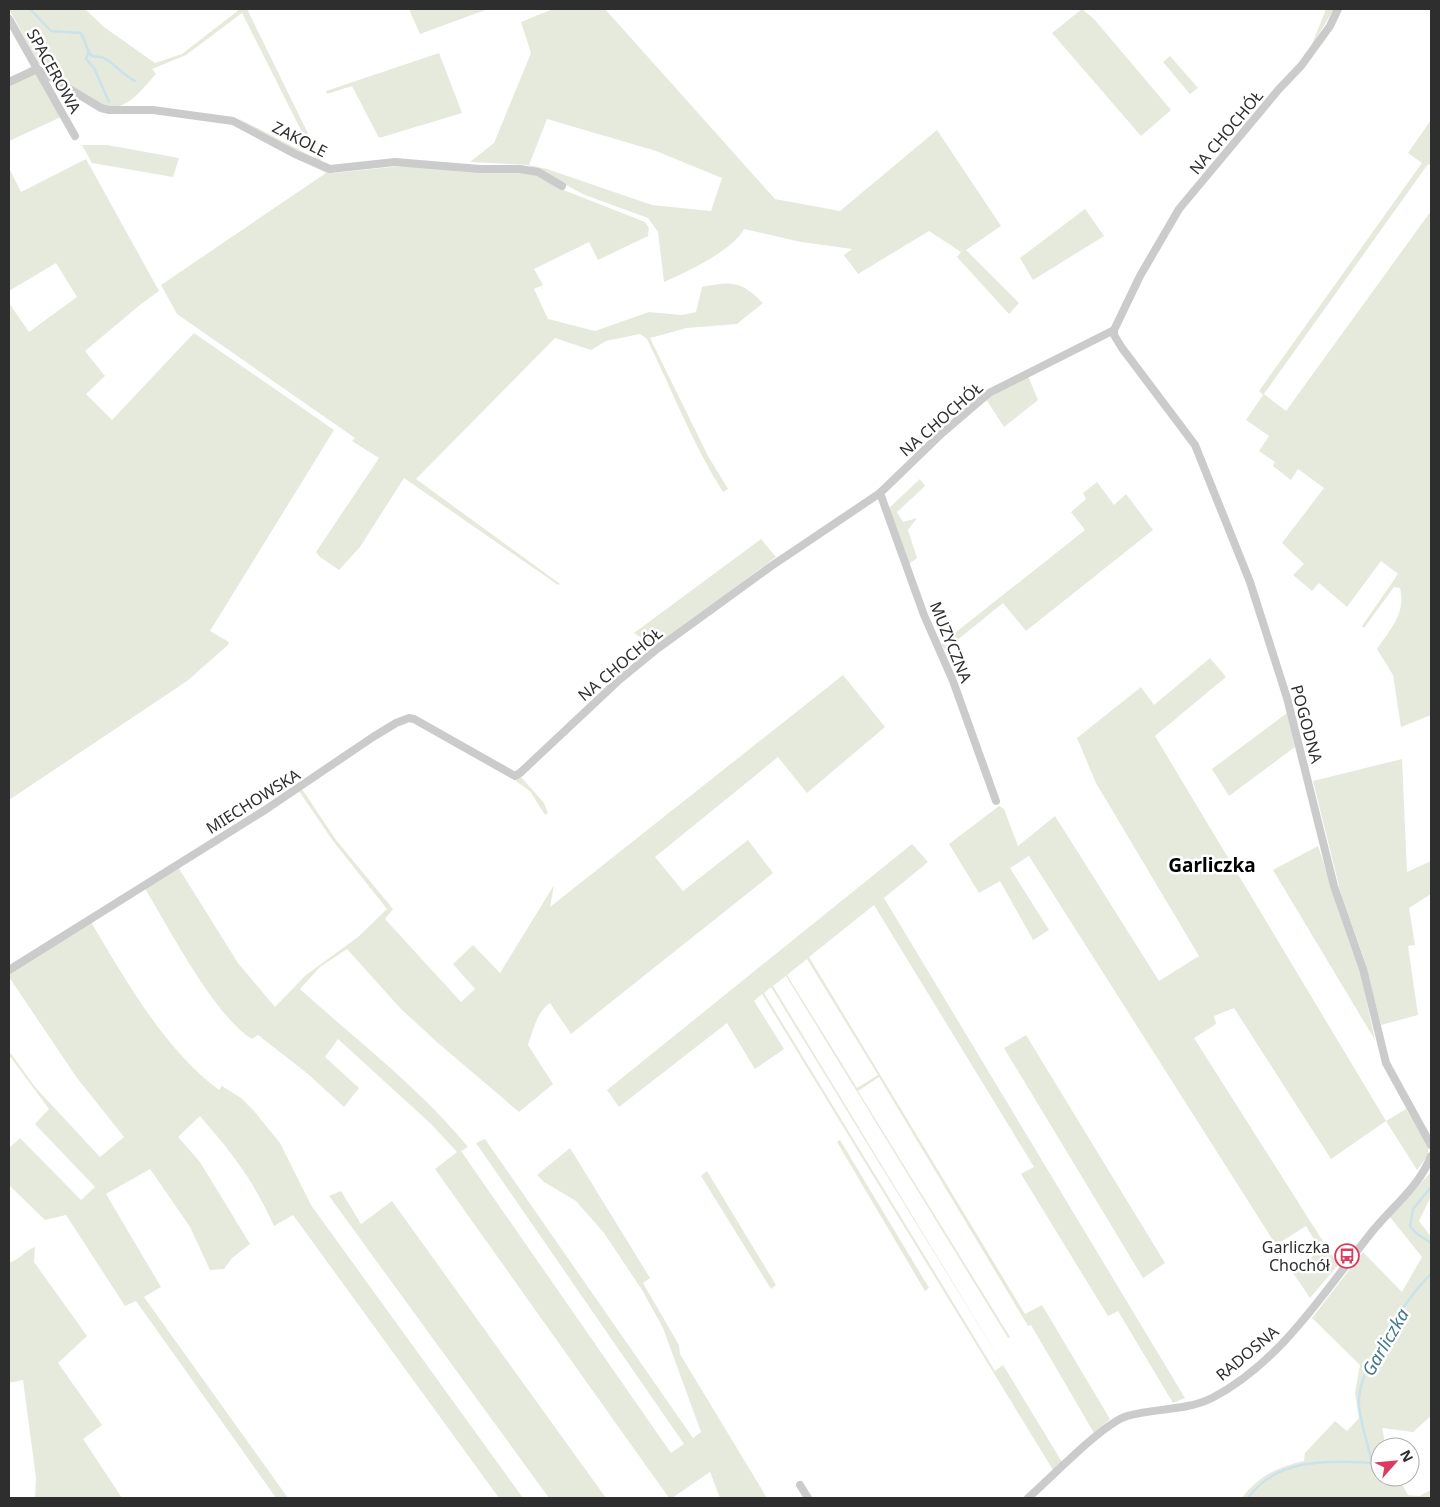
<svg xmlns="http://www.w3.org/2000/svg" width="1440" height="1507" font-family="'Noto Sans',sans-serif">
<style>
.green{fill:#e6eadc;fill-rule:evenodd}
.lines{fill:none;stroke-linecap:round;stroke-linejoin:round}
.stream{stroke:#cae2e9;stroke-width:2.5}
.minor{stroke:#cbcbcb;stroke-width:8}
.labels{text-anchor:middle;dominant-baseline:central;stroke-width:5;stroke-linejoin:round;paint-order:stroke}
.street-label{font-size:16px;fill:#2e2e2e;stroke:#fff}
.poi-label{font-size:16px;fill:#2e2e2e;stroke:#fff;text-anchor:end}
.water-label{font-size:18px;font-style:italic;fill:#41798b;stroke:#fff}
.quarter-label{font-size:19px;font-weight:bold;fill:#000;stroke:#fff}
</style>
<rect width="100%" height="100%" fill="#fff"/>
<!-- green -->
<g class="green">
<path d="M 9,9 L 85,9 L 104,27 L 155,63 L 182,54 L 240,9 L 247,9 L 323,164 L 275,141 L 236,117 L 315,158 L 242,13 L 186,55 L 152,69 L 156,74 C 141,90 130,108 107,108 L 39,64 Z"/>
<polygon points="409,9 488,9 420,34"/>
<path d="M 553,9 L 605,9 L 775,199 L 840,211 L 937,130 L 1001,226 L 966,250 L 1019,303 L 1009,314 L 957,257 L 961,252 L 929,231 L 858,274 L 844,255 L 852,249 L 801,242 L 744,229 C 735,249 685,273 664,282 L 658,232 L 648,218 L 585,195 L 528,165 L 470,162 L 494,143 L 531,53 L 521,22 ZM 547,119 L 656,151 L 722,178 L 711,211 L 652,205 L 547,169 L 529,165 Z"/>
<polygon points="1082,9 1094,19 1171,110 1141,136 1052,33"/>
<polygon points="1326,9 1334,9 1303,60 1313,42"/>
<polygon points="439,53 462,113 379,138 352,86 327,94 326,91"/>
<polygon points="1170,56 1198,88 1190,94 1163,62"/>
<polygon points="33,66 61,117 9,141 9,79"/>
<path d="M 1431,120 L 1431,166 L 1428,164 L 1264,394 L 1286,411 L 1431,211 L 1431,715 L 1401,727 L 1393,675 L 1377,649 C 1391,628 1406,614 1400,588 L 1394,587 L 1364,628 L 1362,626 L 1398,574 L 1381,561 L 1347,607 L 1319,583 L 1312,591 L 1293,575 L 1304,564 L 1282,543 L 1324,488 L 1298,469 L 1291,480 L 1273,466 L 1275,462 L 1259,451 L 1269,436 L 1246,420 L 1263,395 L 1259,391 L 1422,163 L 1408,153 Z"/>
<path d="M 235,123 L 293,155 L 333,173 L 411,165 L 515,171 L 536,174 L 561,189 L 645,222 L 649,228 L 648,236 L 598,260 L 589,242 L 534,269 L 543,285 L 534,289 L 548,319 L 595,331 L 649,312 L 682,315 L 696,312 L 702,287 C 732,281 741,281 763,303 L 737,324 L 687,328 L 650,338 L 708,456 L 728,489 L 723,492 C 693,445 672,390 647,339 L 640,334 L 606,341 L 591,350 L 555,338 L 416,479 L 560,584 L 558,585 L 404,478 L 360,547 L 339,570 L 320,557 L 316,552 L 379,458 L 352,441 L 355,438 L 177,314 L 161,285 L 326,173 L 287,154 Z"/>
<polygon points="82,145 107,145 179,158 173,177 92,163"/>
<polygon points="86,159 159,291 141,304 85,351 105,376 86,394 112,420 194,333 334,430 210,631 229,642 228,645 187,681 9,800 9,303 29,332 77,297 56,263 9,291 9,168 21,192"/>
<polygon points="1085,209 1104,236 1033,280 1020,258"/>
<polygon points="1028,376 1038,400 1004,427 986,399"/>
<polygon points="920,479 925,486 897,512 903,522 917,518 908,530 917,558 909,564 889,508"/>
<polygon points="1097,482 1114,505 1126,494 1153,530 1026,631 1003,603 945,650 941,644 1085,530 1071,512 1086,499 1083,493"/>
<polygon points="761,539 776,557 656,647 634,633"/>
<polygon points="1210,658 1226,677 1155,736 1386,1121 1406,1109 1428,1146 1428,1155 1417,1170 1386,1121 1331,1159 1234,1008 1214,1016 1216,1024 1194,1038 1338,1265 1310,1298 1291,1270 1321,1251 1306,1226 1276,1245 1029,856 1010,868 1049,930 1033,940 1000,881 979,893 949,844 999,806 1004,809 1018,846 1055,816 1159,981 1199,956 1096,783 1077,738 1141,687 1154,705"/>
<path d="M 843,675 L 885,727 L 807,793 L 778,757 L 655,857 L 683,891 L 748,840 L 773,873 L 571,1034 L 550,1003 C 537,1011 533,1031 528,1045 L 553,1084 L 519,1112 L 438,1043 L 401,1009 L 347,949 L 320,967 L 300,989 C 356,1040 420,1088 468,1147 L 461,1151 L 671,1453 L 684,1444 L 476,1143 L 485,1139 L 693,1438 L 701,1432 L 663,1328 L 642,1290 L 604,1233 L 576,1201 L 544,1182 L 537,1175 L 570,1148 L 650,1278 L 643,1283 L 679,1345 L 680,1354 L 767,1498 L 720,1498 L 710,1472 L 672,1498 L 669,1498 L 435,1169 L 457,1152 L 431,1124 L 338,1039 L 325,1057 L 359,1088 L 344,1107 L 308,1074 L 258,1035 L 252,1039 C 214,1016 168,926 144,887 L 178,867 L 238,963 L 275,1007 L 306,975 L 358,937 L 387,909 L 333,841 L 299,791 L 302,789 L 336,840 L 393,909 L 385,919 L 461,1002 L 475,989 L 453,964 L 473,945 L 500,973 L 554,885 L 550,907 Z"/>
<polygon points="1287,713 1295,747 1229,796 1212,769"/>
<polygon points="1402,759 1407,872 1431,861 1431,894 1409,908 1415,945 1408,946 1418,1015 1381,1025 1364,959 1341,894 1313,781"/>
<polygon points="520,776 544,803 548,813 545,815 530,791 516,781"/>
<path d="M 912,844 L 928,862 L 884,898 L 1185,1398 L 1173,1403 L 1118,1311 L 1108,1316 L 1021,1174 L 1034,1167 L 874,905 L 809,957 L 1025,1314 L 1042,1305 L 1110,1419 L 1094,1433 L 1031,1325 L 1028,1326 L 879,1077 L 858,1091 L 1010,1337 L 1008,1338 L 786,976 L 773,986 L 1062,1462 L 1053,1470 L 762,994 L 754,1001 L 784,1049 L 755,1069 L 727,1023 L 619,1107 L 607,1090 ZM 807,959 L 878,1075 L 857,1088 L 787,975 ZM 771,987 L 1003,1365 L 995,1371 L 764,993 Z"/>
<polygon points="1318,846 1360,971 1375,1040 1273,870"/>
<path d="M 91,922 C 125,979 164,1049 219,1090 L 222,1086 L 241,1098 L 254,1111 L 280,1143 L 311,1205 L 523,1498 L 499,1498 L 293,1215 L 274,1226 C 253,1180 233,1154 200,1116 L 178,1137 L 200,1162 L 250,1244 L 232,1258 L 224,1269 L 210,1270 L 190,1227 L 150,1169 L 106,1194 L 161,1287 L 144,1297 L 288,1498 L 276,1498 L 136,1301 L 125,1306 L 66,1215 L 45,1220 L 9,1185 L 9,1148 L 20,1138 L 81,1200 L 95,1187 L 35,1124 L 49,1109 L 9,1055 L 9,1051 L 35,1087 L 100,1157 L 124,1137 L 77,1078 L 9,977 L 9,974 Z"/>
<polygon points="1026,1035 1165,1263 1143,1278 1004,1048"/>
<polygon points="840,1140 929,1288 925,1291 837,1142"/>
<polygon points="707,1171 776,1285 771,1289 701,1176"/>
<path d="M 1431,1172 L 1431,1196 L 1419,1221 L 1431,1237 L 1431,1416 L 1413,1432 L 1382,1428 L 1386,1447 L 1380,1447 L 1380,1477 L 1398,1477 L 1408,1495 L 1419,1496 L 1431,1490 L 1431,1498 L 1242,1498 C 1258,1476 1278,1467 1304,1461 L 1305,1453 L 1335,1421 L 1347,1431 L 1359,1418 L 1355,1393 L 1360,1365 L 1312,1318 L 1363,1252 L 1402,1292 L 1422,1257 L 1390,1217 Z"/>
<polygon points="341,1191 361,1224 392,1201 606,1498 549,1498 329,1196"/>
<path d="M 35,1247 L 34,1262 L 87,1336 L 58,1363 L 102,1425 L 83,1439 L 122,1498 L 35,1498 L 36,1478 L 23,1380 L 9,1383 L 9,1263 C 19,1260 24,1251 35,1247 Z"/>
</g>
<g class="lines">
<!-- stream -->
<g class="stream">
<path d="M 30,9 L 51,31 L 80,33 C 86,39 85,47 90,54 C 94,59 98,55 104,58 C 115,64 123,75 135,81"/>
<polyline points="89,51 86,59 94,68 109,102"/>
<polyline points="1431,1187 1413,1209 1410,1226 1416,1233 1431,1243"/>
<path d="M 1248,1498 C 1278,1457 1328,1461 1372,1463 C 1368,1444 1361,1425 1359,1406 C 1355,1372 1407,1297 1431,1274"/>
</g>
<!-- minor -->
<g class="minor">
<polyline points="9,19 75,136"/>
<polyline points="37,69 101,108 109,110 153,110 233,121 295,154 330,169 395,162 480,169 520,169 538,172 562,186"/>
<polyline points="9,82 37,69"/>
<polyline points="1114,330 1114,335 1122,348 1195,445 1250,582 1287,698 1334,886 1363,969 1386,1063 1431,1145"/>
<polyline points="880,493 924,615 953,681 996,801"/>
<polyline points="9,970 265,810 373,737 396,723 409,718 414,719 515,776 520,773 618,681 657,649 770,567 880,493 940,435 989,393 1114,330 1140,276 1179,209 1279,89 1301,66 1330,26 1338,9"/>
<polyline points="800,1485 808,1498"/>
<path d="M 1028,1498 C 1050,1479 1102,1424 1127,1416 C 1154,1408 1186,1411 1212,1398 C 1281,1362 1324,1292 1371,1233 C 1391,1208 1420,1186 1431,1156"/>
</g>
</g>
<!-- icons -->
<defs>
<g id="bus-ring" transform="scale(1.25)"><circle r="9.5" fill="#fff" stroke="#da3b5f" stroke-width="1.5"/><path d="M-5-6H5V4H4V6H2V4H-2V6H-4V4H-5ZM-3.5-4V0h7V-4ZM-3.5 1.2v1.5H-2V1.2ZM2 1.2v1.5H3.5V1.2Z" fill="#da3b5f"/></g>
</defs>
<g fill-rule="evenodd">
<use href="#bus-ring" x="1347" y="1256"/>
</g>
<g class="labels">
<!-- street labels -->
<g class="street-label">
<text transform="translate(54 71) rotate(61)">SPACEROWA</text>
<text transform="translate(1226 132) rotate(-50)">NA CHOCHÓŁ</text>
<text transform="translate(300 139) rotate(27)">ZAKOLE</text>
<text transform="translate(941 419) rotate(-41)">NA CHOCHÓŁ</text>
<text transform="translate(951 642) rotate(68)">MUZYCZNA</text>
<text transform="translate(620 664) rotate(-40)">NA CHOCHÓŁ</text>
<text transform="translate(1307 724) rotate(75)">POGODNA</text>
<text transform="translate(253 801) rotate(-32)">MIECHOWSKA</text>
<text transform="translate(1247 1353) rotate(-40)">RADOSNA</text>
</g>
<!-- poi labels -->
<g class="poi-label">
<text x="1330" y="1247">Garliczka<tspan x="1330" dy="18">Chochół</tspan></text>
</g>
<!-- water labels -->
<g class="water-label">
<text transform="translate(1385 1342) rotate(-60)">Garliczka</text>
</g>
<!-- quarter labels -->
<g class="quarter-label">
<text x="1212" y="865">Garliczka</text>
</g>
</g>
<!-- border -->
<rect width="1440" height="1507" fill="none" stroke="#2e2e2e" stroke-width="20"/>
<!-- north arrow -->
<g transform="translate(1395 1462) rotate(63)"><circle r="24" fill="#ffffff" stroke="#ababab"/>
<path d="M0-4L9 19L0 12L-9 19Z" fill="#da3b5f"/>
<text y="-8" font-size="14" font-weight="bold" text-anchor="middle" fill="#2e2e2e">N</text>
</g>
</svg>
